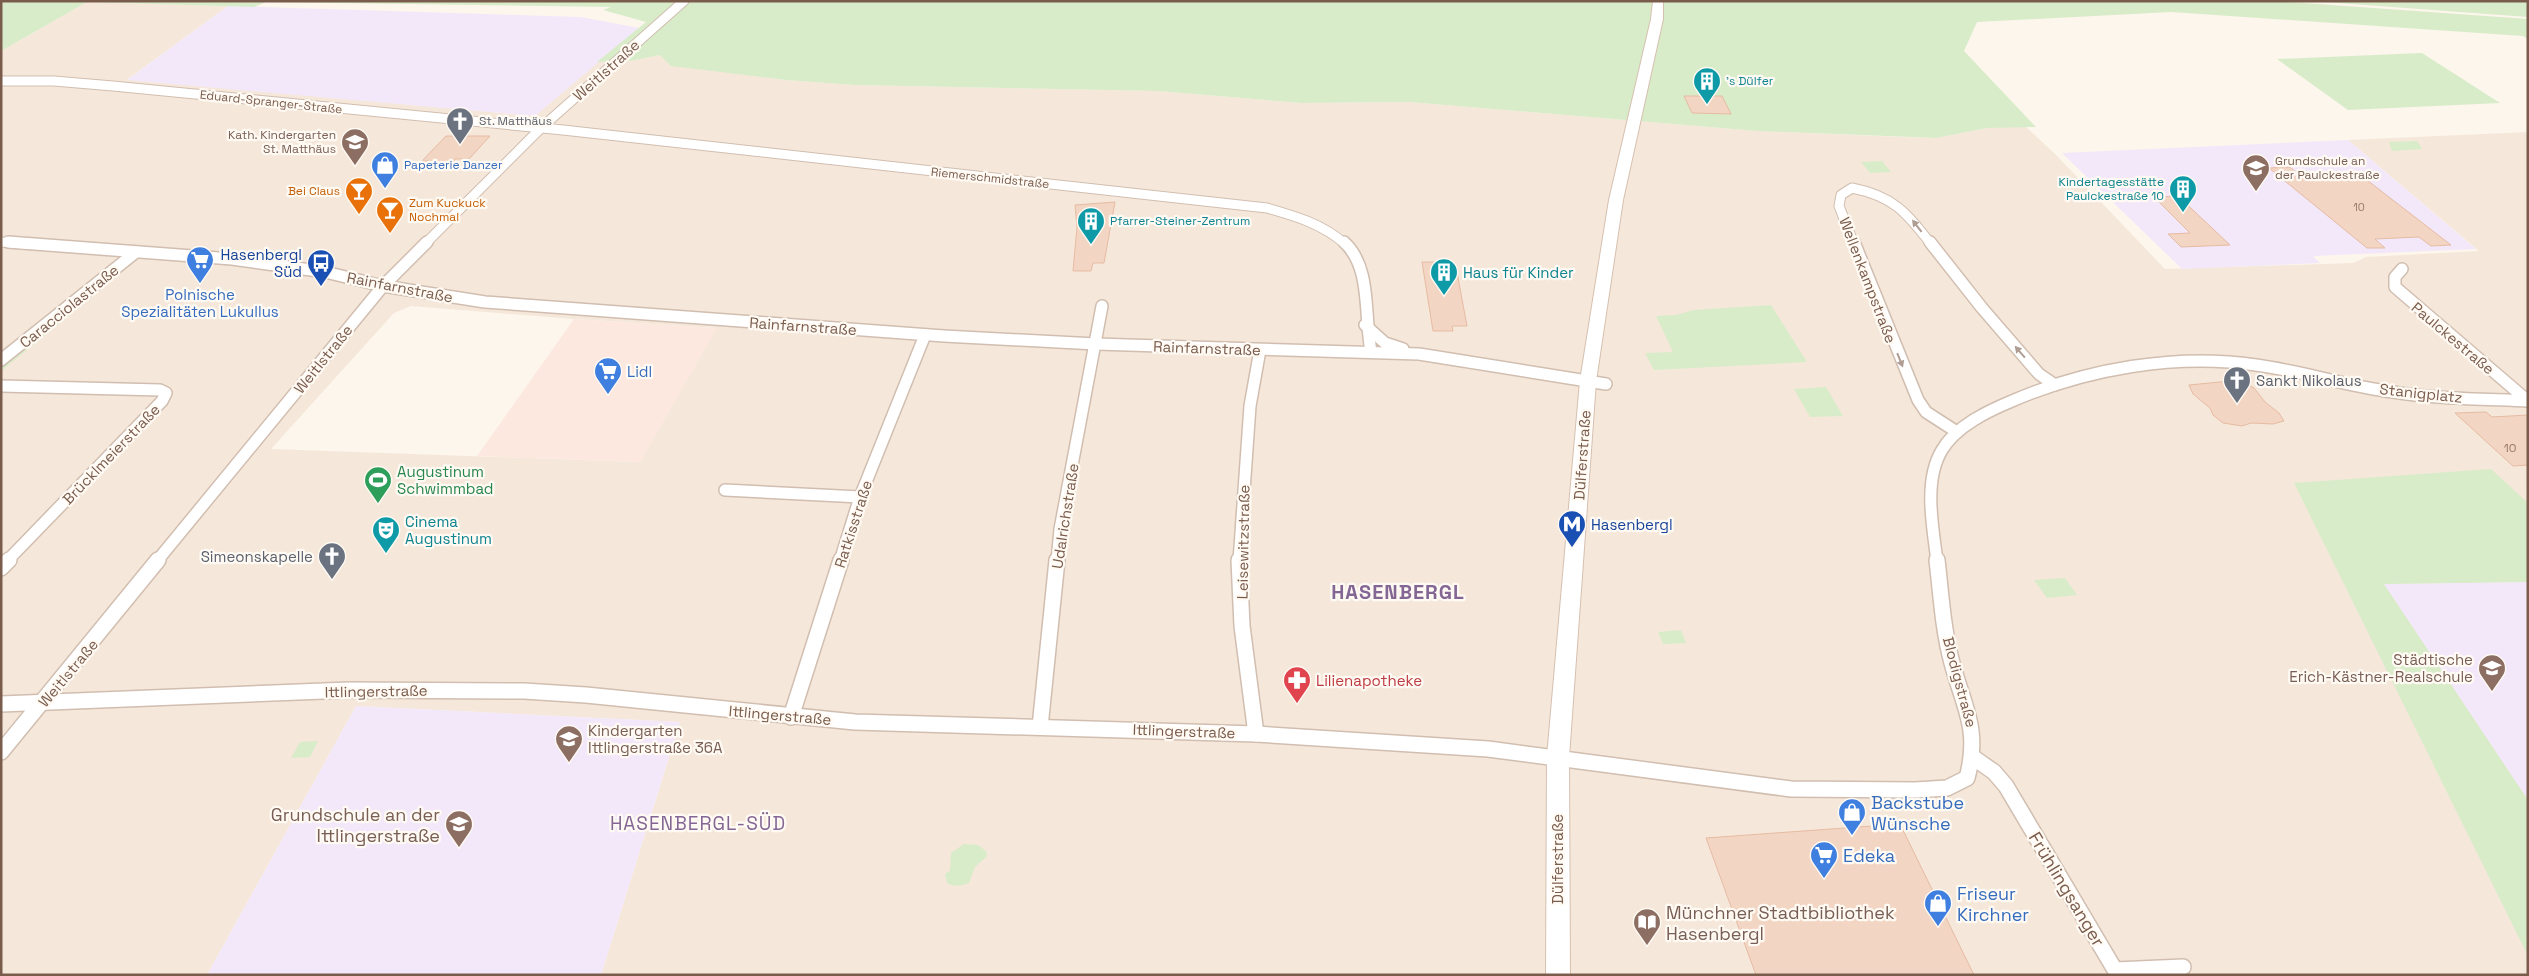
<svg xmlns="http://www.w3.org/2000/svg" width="2529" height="976" font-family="'Space Grotesk',sans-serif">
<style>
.residential{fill:#f5e8da;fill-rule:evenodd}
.commercial{fill:#fde8e0}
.education{fill:#f3e8fa}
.green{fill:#d8ecc9}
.building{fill:#f3d5c3;stroke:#e6bba3}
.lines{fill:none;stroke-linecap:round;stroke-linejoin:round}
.minor-far2-casing{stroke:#d1beb0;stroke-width:11}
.minor-far1-casing{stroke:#d1beb0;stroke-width:14}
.minor-casing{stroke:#d1beb0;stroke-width:18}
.secondary-casing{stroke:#d6c0b0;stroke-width:2}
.minor-far2{stroke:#fff;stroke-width:9}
.minor-far1{stroke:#fff;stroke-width:11}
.minor{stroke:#fff;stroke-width:15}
.secondary{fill:#fff;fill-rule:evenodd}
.oneway{fill:#af9d94}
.labels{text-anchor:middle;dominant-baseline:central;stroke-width:4.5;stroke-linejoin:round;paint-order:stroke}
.far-number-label{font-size:11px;fill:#987a6a}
.far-culture-label{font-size:12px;fill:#0d838f;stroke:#fffaf3;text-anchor:start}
.far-street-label{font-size:12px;fill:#7a5c4d;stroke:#fffaf3}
.far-worship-label{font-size:12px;fill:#5b616d;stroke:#fffaf3;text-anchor:start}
.far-education-label{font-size:12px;fill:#785e54;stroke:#fffaf3;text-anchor:end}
.far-shop-label{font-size:12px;fill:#366cbe;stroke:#fffaf3;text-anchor:start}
.far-food-label{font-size:12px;fill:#c56008;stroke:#fffaf3;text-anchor:end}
.number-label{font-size:12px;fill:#987a6a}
.street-label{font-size:15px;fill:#7a5c4d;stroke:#fffaf3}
.transit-label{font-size:15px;fill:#164399;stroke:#fffaf3;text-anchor:end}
.culture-label{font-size:15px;fill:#0d838f;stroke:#fffaf3;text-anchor:start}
.shop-label{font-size:15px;fill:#366cbe;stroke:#fffaf3}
.worship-label{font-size:15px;fill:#5b616d;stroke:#fffaf3;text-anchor:start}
.leisure-label{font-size:15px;fill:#27864d;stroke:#fffaf3;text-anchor:start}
.education-label{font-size:15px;fill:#785e54;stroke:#fffaf3;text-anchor:end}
.health-label{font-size:15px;fill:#be3a42;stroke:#fffaf3;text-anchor:start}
.near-shop-label{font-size:18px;fill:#366cbe;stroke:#fffaf3;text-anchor:start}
.near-education-label{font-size:18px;fill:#785e54;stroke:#fffaf3;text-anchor:end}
.near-street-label{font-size:18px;fill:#7a5c4d;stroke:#fffaf3}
.near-neighbourhood-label{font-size:19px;letter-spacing:1px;fill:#846695;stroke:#fffaf3}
.district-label{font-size:20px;font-weight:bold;letter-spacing:1px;fill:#846695;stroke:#fffaf3}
</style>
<rect width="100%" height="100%" fill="#fdf6ec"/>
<!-- residential -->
<path class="residential" d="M 87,2 L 228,6 L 128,79 L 535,116 L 597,62 L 630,61 L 660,55 L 732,72 L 786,80 L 854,85 L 1158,91 L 1301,103 L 1409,102 L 1758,131 L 1901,137 L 1936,138 L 1987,128 L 2020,126 L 2026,127 L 2055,154 L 2165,269 L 2353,263 L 2366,257 L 2479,251 L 2348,140 L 2528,132 L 2528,582 L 2384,584 L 2528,800 L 2528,975 L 601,975 L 680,722 L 356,706 L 207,975 L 1,975 L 1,51 ZM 411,306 L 574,319 L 716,328 L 640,462 L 271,449 L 394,313 Z"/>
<!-- commercial -->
<polygon class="commercial" points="574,319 717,328 640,462 477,456"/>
<!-- education -->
<g class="education">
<polygon points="228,6 581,17 639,28 535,116 127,80"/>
<polygon points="2348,140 2476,249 2313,256 2320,263 2182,269 2062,153"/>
<polygon points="2528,582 2528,800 2384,584"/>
<polygon points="356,706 680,722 601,975 207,975"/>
</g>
<!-- green -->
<g class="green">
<polygon points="1,1 2276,1 2528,19 2528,39 2523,36 2171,12 1977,22 1964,51 2036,127 1987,128 1936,138 1757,131 1409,102 1301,103 1158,91 854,85 786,80 671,66 660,55 630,61 597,62 646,22 603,10 611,7 266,2 254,7 87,2 1,51"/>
<polygon points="2311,1 2528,1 2528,17"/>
<polygon points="2422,53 2500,103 2348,110 2277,59"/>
<polygon points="2417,141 2422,149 2392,151 2389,142"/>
<polygon points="1882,161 1891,172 1870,173 1861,162"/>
<polygon points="118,272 122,272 1,371 1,367"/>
<polygon points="1771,305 1807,362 1654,370 1645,353 1673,352 1656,316 1676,315 1694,310"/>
<polygon points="1826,387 1843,416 1810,417 1794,389"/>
<polygon points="2491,469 2528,503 2528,582 2384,584 2528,800 2528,956 2294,483"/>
<polygon points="2065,578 2077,595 2047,598 2034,580"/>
<polygon points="1681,630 1686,643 1663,644 1658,632"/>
<polygon points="318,741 310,757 291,758 300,742"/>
<path d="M 964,844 L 978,845 L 986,851 L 987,856 L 975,867 L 969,883 C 961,886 955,887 947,883 L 945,874 L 950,871 L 951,853 Z"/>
</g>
<!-- building -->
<g class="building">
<polygon points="1684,96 1722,96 1731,114 1692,113"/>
<polygon points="446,136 490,136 469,159 455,159 453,162 422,161"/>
<polygon points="2290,167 2305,180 2363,177 2451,245 2431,246 2419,237 2375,239 2385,248 2367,248 2269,168"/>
<polygon points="2178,196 2230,245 2181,247 2168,234 2190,233 2154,197"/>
<polygon points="1115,202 1104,263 1093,263 1091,271 1073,271 1077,227 1075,205"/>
<polygon points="1422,262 1441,262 1442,267 1456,267 1467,326 1452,326 1453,331 1433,331"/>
<polygon points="2230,381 2242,382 2254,388 2265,402 2279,413 2284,421 2273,424 2251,423 2242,426 2223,423 2213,415 2210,408 2193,394 2189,385"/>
<polygon points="2486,412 2492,417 2528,415 2528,465 2513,466 2455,413"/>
<polygon points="1900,824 1974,975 1756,975 1706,838"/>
</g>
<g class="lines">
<!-- minor-far2 casing -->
<g class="minor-far2-casing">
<g id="minor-far2">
<path d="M 1,81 L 54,81 L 113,86 L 563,130 L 1267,208 C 1295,216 1323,224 1345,244"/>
<polyline points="1,242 25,244"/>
<polyline points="425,244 541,128 684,1"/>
<path d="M 1854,244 L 1839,206 L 1841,195 L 1852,188 C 1893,196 1906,212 1931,244"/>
</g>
</g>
<!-- minor-far1 casing -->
<g class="minor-far1-casing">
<g id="minor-far1">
<polyline points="8,242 232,259 325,272 383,286 485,302 944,336 1096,344 1419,354 1606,384"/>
<path d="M 1344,242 C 1372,267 1364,317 1371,351"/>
<polyline points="1854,242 1918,400 1926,412 1957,432"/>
<polyline points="1930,242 1982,308 2039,374 2055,385"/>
<polyline points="2402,269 2395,277 2395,287 2528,401"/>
<polyline points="1365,325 1385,343 1403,349"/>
<polyline points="1,360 136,252"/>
<polyline points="1,386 160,390 166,393 162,401 7,561"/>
<polyline points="725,490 860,497"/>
<polyline points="157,561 383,286 427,242"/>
<polyline points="840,561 860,497 925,335"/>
<polyline points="1057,561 1060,529 1102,306"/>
<polyline points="1239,561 1250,406 1260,350"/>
<path d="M 1937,561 C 1933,528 1923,481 1942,450 C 1956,426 1988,411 2012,401 C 2086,369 2176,353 2256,365 C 2302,371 2346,386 2393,392 C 2437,399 2483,399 2528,401"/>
</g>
</g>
<!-- minor casing -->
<g class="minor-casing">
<g id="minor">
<polyline points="1239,560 1242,626 1256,734"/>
<polyline points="1,568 9,560"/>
<path d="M 1,704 L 349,690 L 524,691 L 586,695 L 855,722 L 1256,734 L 1488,749 L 1791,789 L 1915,790 L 1947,788 L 1967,778 C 1980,729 1964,708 1952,663 C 1943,630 1941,594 1937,560"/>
<polyline points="791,717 841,560"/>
<polyline points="1040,727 1057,560"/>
<polyline points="1,752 158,560"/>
<polyline points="1974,758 1994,772 2006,786 2115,970 2183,967"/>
</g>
</g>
<!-- secondary casing -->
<g class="secondary-casing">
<polygon id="secondary" points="1653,1 1663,1 1663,19 1623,200 1596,381 1569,757 1570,975 1546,975 1547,757 1580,381 1609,200 1651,19"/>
</g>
<!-- minor-far2 -->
<use href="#minor-far2" class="minor-far2"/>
<!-- minor-far1 -->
<use href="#minor-far1" class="minor-far1"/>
<!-- minor -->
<use href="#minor" class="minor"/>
<!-- secondary -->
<use href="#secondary" class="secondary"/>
</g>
<!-- one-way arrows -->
<defs><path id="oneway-solid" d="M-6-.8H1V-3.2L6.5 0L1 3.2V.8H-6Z" transform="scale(1.25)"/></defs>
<g class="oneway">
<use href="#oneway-solid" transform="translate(1917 226) rotate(-128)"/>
<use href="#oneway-solid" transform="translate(2020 352) rotate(-131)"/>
<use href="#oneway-solid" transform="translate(1900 360) rotate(68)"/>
</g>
<!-- icons -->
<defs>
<g id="building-pin" transform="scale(1.4375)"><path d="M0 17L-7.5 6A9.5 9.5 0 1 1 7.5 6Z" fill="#0f9aa8" stroke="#fffaf3"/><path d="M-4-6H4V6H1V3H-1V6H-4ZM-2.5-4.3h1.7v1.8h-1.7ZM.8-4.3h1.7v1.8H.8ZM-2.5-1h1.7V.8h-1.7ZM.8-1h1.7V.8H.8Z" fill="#fff"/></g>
<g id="church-pin" transform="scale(1.4375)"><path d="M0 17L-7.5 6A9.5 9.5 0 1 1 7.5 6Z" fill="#6b7280" stroke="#fffaf3"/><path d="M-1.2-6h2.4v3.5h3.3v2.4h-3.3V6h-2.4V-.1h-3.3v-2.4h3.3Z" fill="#fff"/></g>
<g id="school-pin" transform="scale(1.4375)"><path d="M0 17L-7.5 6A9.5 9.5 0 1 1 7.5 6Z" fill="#8d6e63" stroke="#fffaf3"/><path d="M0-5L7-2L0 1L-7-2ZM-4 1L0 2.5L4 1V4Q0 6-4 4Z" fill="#fff"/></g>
<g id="shop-pin" transform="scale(1.4375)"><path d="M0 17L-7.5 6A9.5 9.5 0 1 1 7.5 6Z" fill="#3f7fe0" stroke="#fffaf3"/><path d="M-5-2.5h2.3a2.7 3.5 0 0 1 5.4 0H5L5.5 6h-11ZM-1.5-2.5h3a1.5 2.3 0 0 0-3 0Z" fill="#fff"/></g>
<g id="bar-pin" transform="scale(1.4375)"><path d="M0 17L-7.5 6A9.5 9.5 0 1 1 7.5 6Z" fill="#e8710a" stroke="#fffaf3"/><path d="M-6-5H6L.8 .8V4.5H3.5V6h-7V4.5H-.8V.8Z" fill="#fff"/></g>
<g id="supermarket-pin" transform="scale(1.4375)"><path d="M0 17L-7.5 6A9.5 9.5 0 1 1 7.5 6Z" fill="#3f7fe0" stroke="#fffaf3"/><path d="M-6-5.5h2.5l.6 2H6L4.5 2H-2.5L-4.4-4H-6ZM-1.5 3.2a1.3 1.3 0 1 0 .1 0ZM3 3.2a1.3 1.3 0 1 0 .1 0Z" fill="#fff"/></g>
<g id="bus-pin" transform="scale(1.4375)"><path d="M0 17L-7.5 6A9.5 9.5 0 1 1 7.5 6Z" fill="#1a4fb4" stroke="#fffaf3"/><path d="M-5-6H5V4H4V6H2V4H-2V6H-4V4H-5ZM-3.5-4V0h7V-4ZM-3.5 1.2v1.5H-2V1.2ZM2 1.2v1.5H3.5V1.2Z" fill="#fff"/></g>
<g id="stadium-pin" transform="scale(1.4375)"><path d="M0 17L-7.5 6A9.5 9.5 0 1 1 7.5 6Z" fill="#2e9e5b" stroke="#fffaf3"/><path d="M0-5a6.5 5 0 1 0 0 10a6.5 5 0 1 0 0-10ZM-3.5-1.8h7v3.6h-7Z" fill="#fff"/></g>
<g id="metro-pin" transform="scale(1.4375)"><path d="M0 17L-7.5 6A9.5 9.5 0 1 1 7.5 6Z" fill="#1a4fb4" stroke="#fffaf3"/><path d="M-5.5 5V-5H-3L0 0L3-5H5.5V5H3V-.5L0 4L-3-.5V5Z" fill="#fff"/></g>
<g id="theatre-pin" transform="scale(1.4375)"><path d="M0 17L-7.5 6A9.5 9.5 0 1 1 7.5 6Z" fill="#0f9aa8" stroke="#fffaf3"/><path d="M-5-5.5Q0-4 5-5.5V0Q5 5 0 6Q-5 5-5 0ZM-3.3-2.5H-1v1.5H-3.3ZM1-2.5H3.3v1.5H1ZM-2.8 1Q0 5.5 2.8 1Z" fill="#fff"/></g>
<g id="pharmacy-pin" transform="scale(1.4375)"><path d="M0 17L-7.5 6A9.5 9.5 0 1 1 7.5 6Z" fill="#e0444e" stroke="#fffaf3"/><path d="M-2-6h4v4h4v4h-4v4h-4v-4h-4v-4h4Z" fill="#fff"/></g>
<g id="library-pin" transform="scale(1.4375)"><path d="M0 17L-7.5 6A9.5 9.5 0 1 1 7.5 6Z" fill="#8d6e63" stroke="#fffaf3"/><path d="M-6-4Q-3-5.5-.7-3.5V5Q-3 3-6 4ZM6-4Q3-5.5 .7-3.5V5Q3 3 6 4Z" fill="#fff"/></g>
</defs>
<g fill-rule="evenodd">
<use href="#building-pin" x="1707" y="81"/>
<use href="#church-pin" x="460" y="121"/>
<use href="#school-pin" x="355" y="142"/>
<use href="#shop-pin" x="385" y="165"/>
<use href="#school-pin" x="2256" y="168"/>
<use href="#building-pin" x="2183" y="189"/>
<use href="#bar-pin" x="359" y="191"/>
<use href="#bar-pin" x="390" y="210"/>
<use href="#building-pin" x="1091" y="221"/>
<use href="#supermarket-pin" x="200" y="260"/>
<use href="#bus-pin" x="321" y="263"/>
<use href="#building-pin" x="1444" y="272"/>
<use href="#supermarket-pin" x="608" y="371"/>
<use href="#church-pin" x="2237" y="380"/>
<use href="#stadium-pin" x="378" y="480"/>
<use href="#metro-pin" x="1572" y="524"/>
<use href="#theatre-pin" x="386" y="530"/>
<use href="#church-pin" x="332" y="556"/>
<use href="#school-pin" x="2492" y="668"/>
<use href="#pharmacy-pin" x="1297" y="680"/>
<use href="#school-pin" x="569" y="739"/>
<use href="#shop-pin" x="1852" y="812"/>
<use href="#school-pin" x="459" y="824"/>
<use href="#supermarket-pin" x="1824" y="855"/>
<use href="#shop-pin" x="1938" y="903"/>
<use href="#library-pin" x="1647" y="922"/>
</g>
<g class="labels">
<!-- far-number labels -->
<g class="far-number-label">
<text x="2359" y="207">10</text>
</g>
<!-- far-culture labels -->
<g class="far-culture-label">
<text x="1726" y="81">'s Dülfer</text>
<text x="2164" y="182" text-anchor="end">Kindertagesstätte<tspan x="2164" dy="14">Paulckestraße 10</tspan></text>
<text x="1110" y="221">Pfarrer-Steiner-Zentrum</text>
</g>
<!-- far-street labels -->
<g class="far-street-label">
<text transform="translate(271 102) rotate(6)">Eduard-Spranger-Straße</text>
<text transform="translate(990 178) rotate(6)">Riemerschmidstraße</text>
</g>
<!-- far-worship labels -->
<g class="far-worship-label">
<text x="479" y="121">St. Matthäus</text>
</g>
<!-- far-education labels -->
<g class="far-education-label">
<text x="336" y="135">Kath. Kindergarten<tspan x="336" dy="14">St. Matthäus</tspan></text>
<text x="2275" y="161" text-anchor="start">Grundschule an<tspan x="2275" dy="14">der Paulckestraße</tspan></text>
</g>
<!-- far-shop labels -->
<g class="far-shop-label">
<text x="404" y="165">Papeterie Danzer</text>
</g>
<!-- far-food labels -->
<g class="far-food-label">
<text x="340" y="191">Bei Claus</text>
<text x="409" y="203" text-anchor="start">Zum Kuckuck<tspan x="409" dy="14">Nochmal</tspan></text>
</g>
<!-- number labels -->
<g class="number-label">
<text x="2510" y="448">10</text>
</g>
<!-- street labels -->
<g class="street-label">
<text transform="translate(606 70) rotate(-42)">Weitlstraße</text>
<text transform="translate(1868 280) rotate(69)">Wellenkampstraße</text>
<text transform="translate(400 287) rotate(11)">Rainfarnstraße</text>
<text transform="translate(69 306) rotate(-39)">Caracciolastraße</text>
<text transform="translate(803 326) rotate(4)">Rainfarnstraße</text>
<text transform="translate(2453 338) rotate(40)">Paulckestraße</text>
<text transform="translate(1207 348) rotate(2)">Rainfarnstraße</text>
<text transform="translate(323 359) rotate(-51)">Weitlstraße</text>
<text transform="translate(2421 393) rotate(6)">Stanigplatz</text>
<text transform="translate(111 454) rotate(-46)">Brücklmeierstraße</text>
<text transform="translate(1582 455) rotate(-86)">Dülferstraße</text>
<text transform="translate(1065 516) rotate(-81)">Udalrichstraße</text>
<text transform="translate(853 524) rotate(-72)">Ratkisstraße</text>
<text transform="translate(1243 542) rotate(-89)">Leisewitzstraße</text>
<text transform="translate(68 673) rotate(-50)">Weitlstraße</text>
<text transform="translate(1960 682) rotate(75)">Blodigstraße</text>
<text transform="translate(376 691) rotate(-1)">Ittlingerstraße</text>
<text transform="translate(780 715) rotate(5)">Ittlingerstraße</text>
<text transform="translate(1184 731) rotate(2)">Ittlingerstraße</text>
<text transform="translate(1557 859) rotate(-90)">Dülferstraße</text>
</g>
<!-- transit labels -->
<g class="transit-label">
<text x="302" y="254">Hasenbergl<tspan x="302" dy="17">Süd</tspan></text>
<text x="1591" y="524" text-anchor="start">Hasenbergl</text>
</g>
<!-- culture labels -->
<g class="culture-label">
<text x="1463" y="272">Haus für Kinder</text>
<text x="405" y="521">Cinema<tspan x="405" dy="17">Augustinum</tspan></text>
</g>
<!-- shop labels -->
<g class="shop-label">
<text x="200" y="294">Polnische<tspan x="200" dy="17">Spezialitäten Lukullus</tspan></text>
<text x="627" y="371" text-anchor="start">Lidl</text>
</g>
<!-- worship labels -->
<g class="worship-label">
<text x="2256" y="380">Sankt Nikolaus</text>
<text x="313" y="556" text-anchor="end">Simeonskapelle</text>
</g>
<!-- leisure labels -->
<g class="leisure-label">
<text x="397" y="471">Augustinum<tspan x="397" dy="17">Schwimmbad</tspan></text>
</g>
<!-- education labels -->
<g class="education-label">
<text x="2473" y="659">Städtische<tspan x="2473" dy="17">Erich-Kästner-Realschule</tspan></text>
<text x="588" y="730" text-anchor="start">Kindergarten<tspan x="588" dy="17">Ittlingerstraße 36A</tspan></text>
</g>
<!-- health labels -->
<g class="health-label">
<text x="1316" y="680">Lilienapotheke</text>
</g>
<!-- near-shop labels -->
<g class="near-shop-label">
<text x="1871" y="802">Backstube<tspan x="1871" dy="21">Wünsche</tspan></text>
<text x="1843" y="855">Edeka</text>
<text x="1957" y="893">Friseur<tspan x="1957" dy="21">Kirchner</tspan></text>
</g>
<!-- near-education labels -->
<g class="near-education-label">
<text x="440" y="814">Grundschule an der<tspan x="440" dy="21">Ittlingerstraße</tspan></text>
<text x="1666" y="912" text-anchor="start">Münchner Stadtbibliothek<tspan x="1666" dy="21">Hasenbergl</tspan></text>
</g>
<!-- near-street labels -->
<g class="near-street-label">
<text transform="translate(2067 889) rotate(59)">Frühlingsanger</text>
</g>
<!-- near-neighbourhood labels -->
<g class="near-neighbourhood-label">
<text x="698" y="823">HASENBERGL-SÜD</text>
</g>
<!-- district labels -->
<g class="district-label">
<text x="1398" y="592">HASENBERGL</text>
</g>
</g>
<!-- border -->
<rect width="2529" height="976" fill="none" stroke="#7a5c4d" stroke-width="5"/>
</svg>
